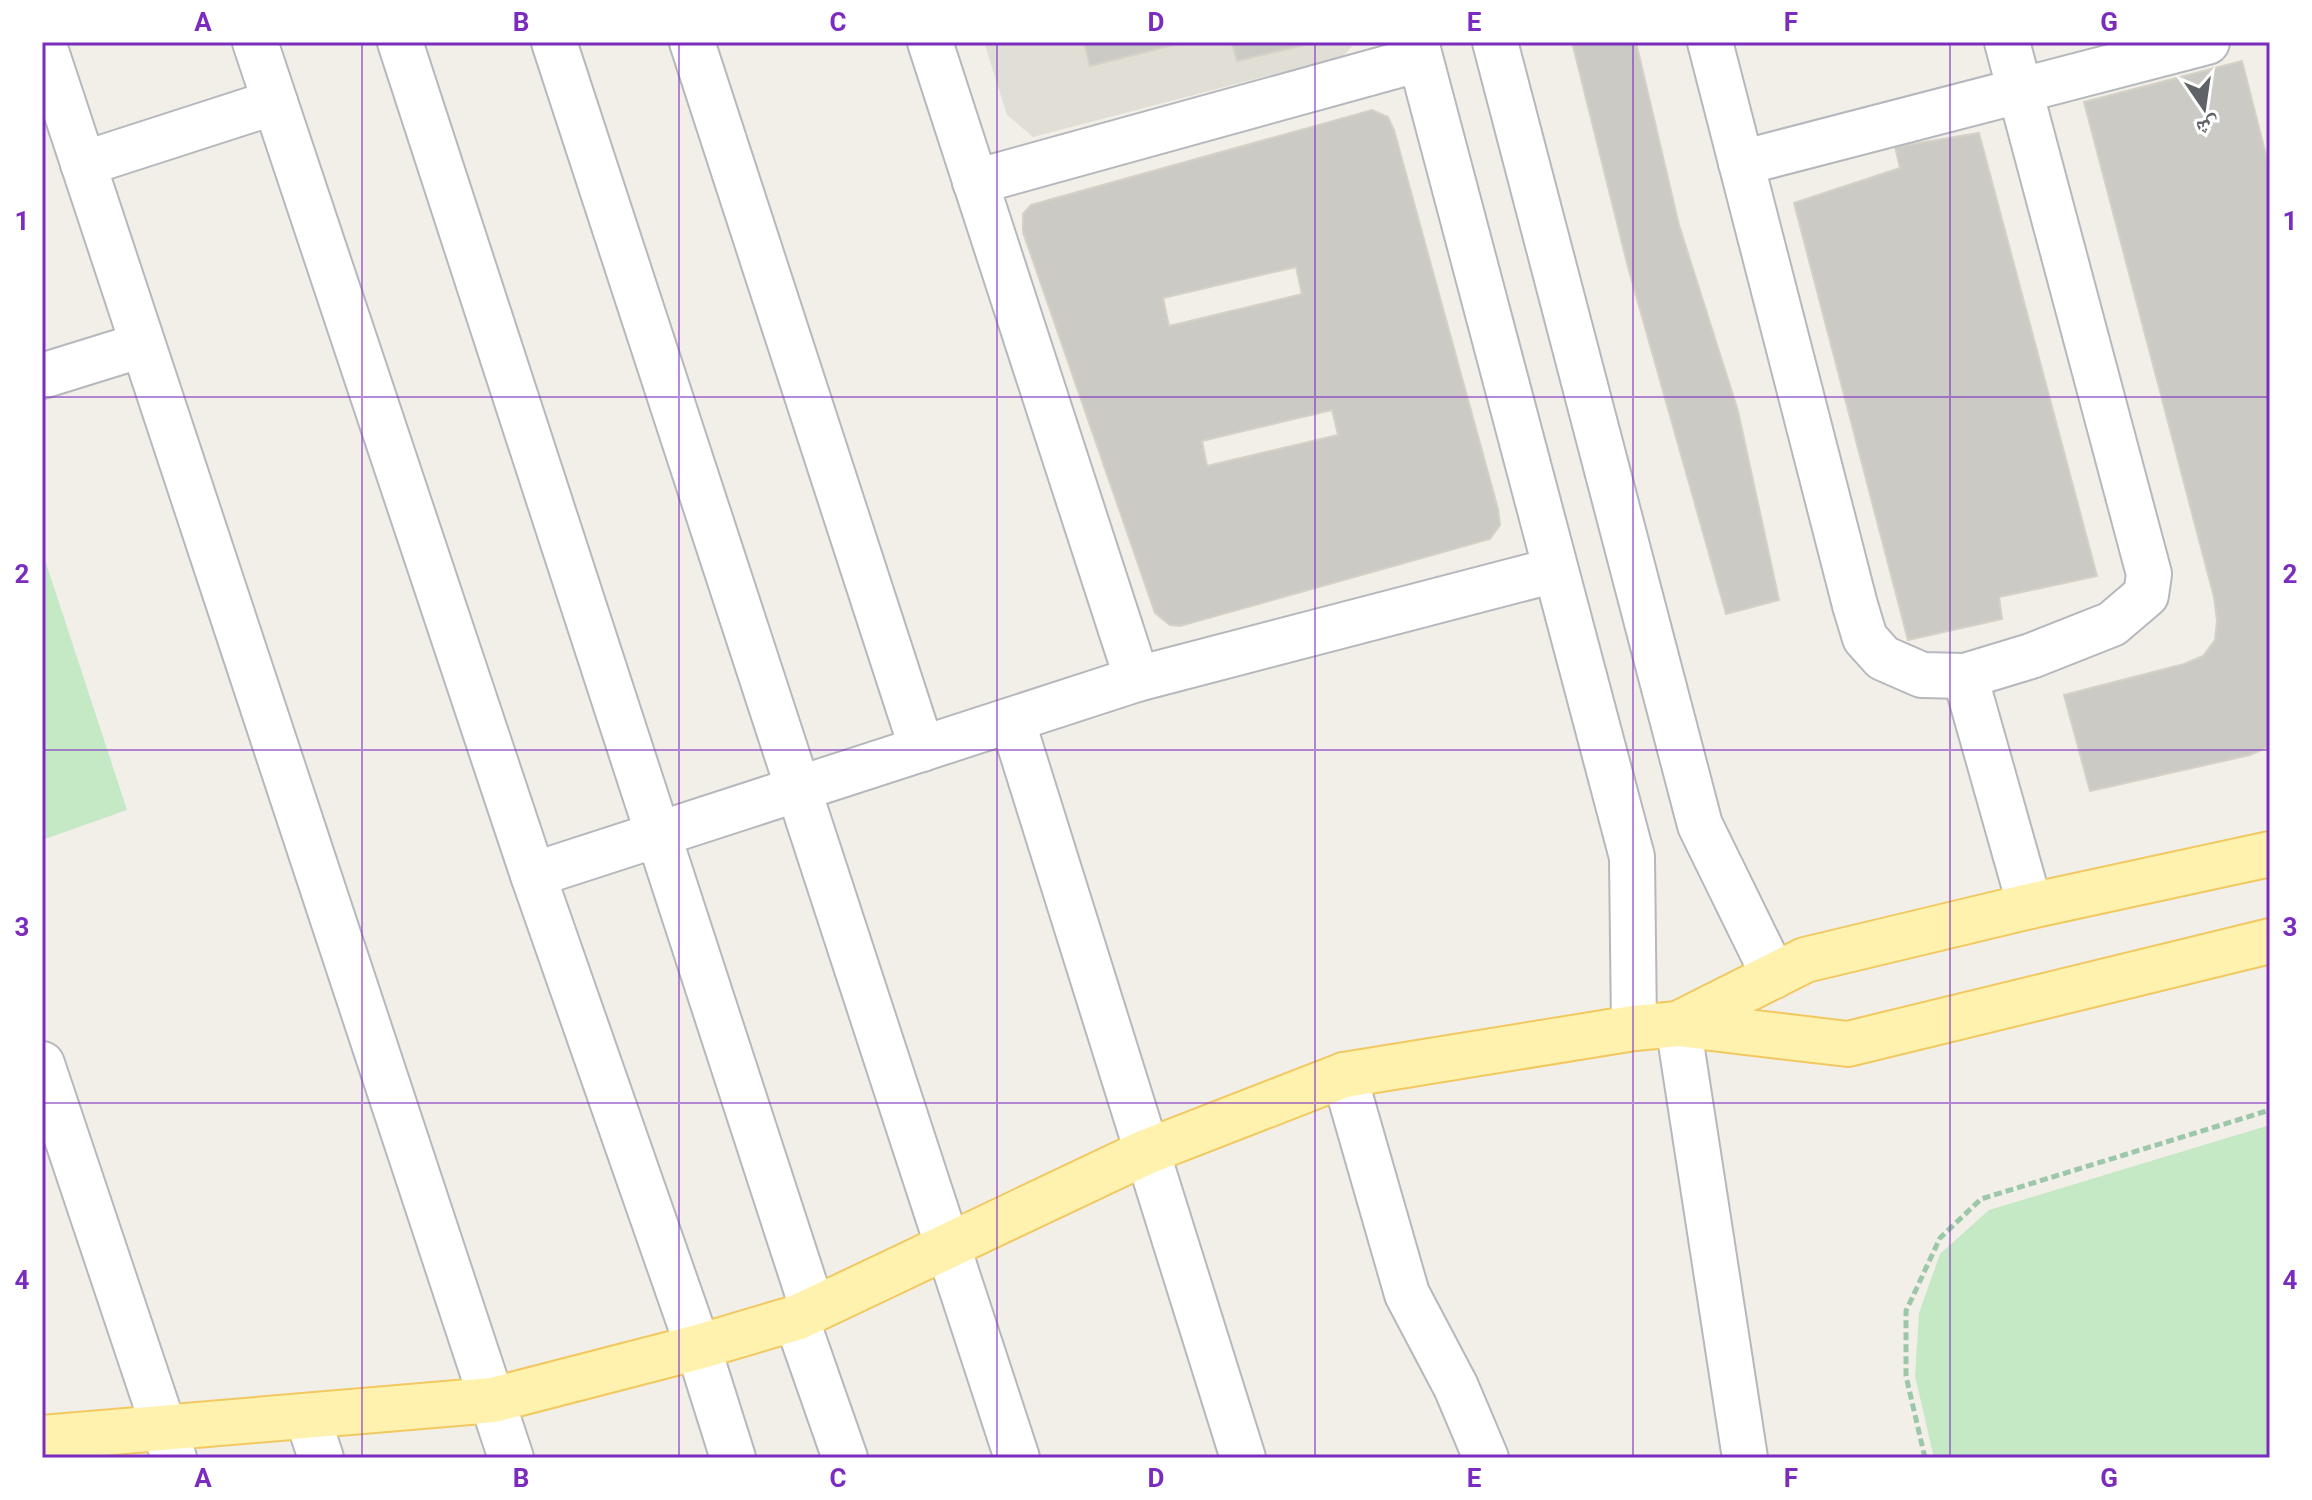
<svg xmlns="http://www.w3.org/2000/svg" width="2312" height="1500" font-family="Roboto,'Noto Naskh Arabic',sans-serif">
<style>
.education{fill:#e1ded6}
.green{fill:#c5e8c5}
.building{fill:#cccac5;stroke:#d6d1c6;stroke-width:2;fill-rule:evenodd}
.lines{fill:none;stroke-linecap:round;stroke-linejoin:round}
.minor-casing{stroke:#b5b8bc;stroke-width:48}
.major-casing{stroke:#f2c960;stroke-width:48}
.path{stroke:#9cc7a9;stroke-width:5;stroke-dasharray:8 4;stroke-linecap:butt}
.minor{stroke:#fff;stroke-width:44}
.major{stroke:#fff2af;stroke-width:44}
.grid{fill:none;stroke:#7b2cbf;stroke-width:2;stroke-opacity:0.55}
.neatline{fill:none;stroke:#7b2cbf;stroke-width:3}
.grid-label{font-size:26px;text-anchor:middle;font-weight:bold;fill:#7b2cbf}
</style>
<rect width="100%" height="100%" fill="#f1efe8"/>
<!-- education -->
<polygon class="education" points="984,42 1356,42 1343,56 1033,137 1007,115"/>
<!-- green -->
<g class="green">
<polygon points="42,551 127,810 42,840"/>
<polygon points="2270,1125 2270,1458 1934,1458 1915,1376 1919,1313 1940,1254 1989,1210"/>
</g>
<!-- building -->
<g class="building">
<polygon points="1084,42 1185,42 1090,66"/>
<polygon points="1232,42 1308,42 1308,44 1237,61"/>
<polygon points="1572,42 1636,42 1679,225 1738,411 1779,600 1726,614 1628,267"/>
<polygon points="2242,61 2270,171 2270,746 2250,755 2090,791 2064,695 2184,664 2203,656 2215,640 2217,621 2214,597 2084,102"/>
<path d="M 1372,110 L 1388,117 L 1394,130 L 1498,509 L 1500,525 L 1490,539 L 1180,626 L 1170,625 L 1155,613 L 1023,232 L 1023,214 L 1031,205 ZM 1296,267 L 1302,294 L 1169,326 L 1163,298 ZM 1332,410 L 1338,435 L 1207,466 L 1202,441 Z"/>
<polygon points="1979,133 2097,576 1999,597 2002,619 1908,640 1794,203 1900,168 1895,147"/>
</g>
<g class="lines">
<!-- minor casing -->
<g class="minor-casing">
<g id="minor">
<polyline points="43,42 511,1458"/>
<polyline points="255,42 533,875 698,1347 733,1458"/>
<polyline points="400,42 813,1310"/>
<polyline points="554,42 1017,1458"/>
<polyline points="692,42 922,749"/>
<polyline points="930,42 1137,679"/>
<polyline points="1416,42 1632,857 1634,1028"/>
<polyline points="1495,42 1700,825 1774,976"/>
<polyline points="1710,42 1855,605 1865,638 1883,658 1922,675 1965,676 2031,656 2112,624 2146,595 2149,574 2007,42"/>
<polyline points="1741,163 2207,42"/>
<polyline points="83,164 275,102"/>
<polyline points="975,182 1420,59"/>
<polyline points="42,376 142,345"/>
<polyline points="1965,676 2030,906"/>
<polyline points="1012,720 1243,1458"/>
<polyline points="533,875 1137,679 1555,570"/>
<polyline points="1678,1024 1745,1458"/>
<polyline points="42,1064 174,1458"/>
<polyline points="1344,1075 1407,1294 1456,1387 1486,1458"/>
<polyline points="796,1318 845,1458"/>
<polyline points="307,1416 321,1458"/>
</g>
</g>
<!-- major casing -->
<g class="major-casing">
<g id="major">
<polyline points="1678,1024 1805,960 2030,906 2270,854"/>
<polyline points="42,1438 493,1400 698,1347 796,1318 1146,1152 1344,1075 1634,1028 1678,1024 1848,1044 2270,941"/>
</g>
</g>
<!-- path -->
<polyline class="path" points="1925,1458 1906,1376 1906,1311 1940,1238 1981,1199 2270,1110"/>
<!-- minor -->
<use href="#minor" class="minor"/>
<!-- major -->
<use href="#major" class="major"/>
</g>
<!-- grid -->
<path class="grid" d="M 362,42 L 362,1458M 679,42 L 679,1458M 997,42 L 997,1458M 1315,42 L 1315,1458M 1633,42 L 1633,1458M 1950,42 L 1950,1458M 42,397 L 2270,397M 42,750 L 2270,750M 42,1103 L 2270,1103"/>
<!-- border -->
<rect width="2312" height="1500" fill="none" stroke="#ffffff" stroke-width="88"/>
<!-- north arrow -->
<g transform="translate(2204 108) rotate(167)" stroke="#ffffff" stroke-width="6" paint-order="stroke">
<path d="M0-6L14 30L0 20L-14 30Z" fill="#5f6368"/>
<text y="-12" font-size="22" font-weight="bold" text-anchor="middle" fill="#5f6368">ش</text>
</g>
<rect x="44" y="44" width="2224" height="1412" class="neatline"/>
<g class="grid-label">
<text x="203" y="31">A</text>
<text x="521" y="31">B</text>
<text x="838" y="31">C</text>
<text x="1156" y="31">D</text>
<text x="1474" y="31">E</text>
<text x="1791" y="31">F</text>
<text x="2109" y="31">G</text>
<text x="22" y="230">1</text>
<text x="2290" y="230">1</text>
<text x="22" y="583">2</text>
<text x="2290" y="583">2</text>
<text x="22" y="936">3</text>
<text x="2290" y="936">3</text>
<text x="22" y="1289">4</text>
<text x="2290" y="1289">4</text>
<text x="203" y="1487">A</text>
<text x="521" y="1487">B</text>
<text x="838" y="1487">C</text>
<text x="1156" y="1487">D</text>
<text x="1474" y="1487">E</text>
<text x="1791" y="1487">F</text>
<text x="2109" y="1487">G</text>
</g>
</svg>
